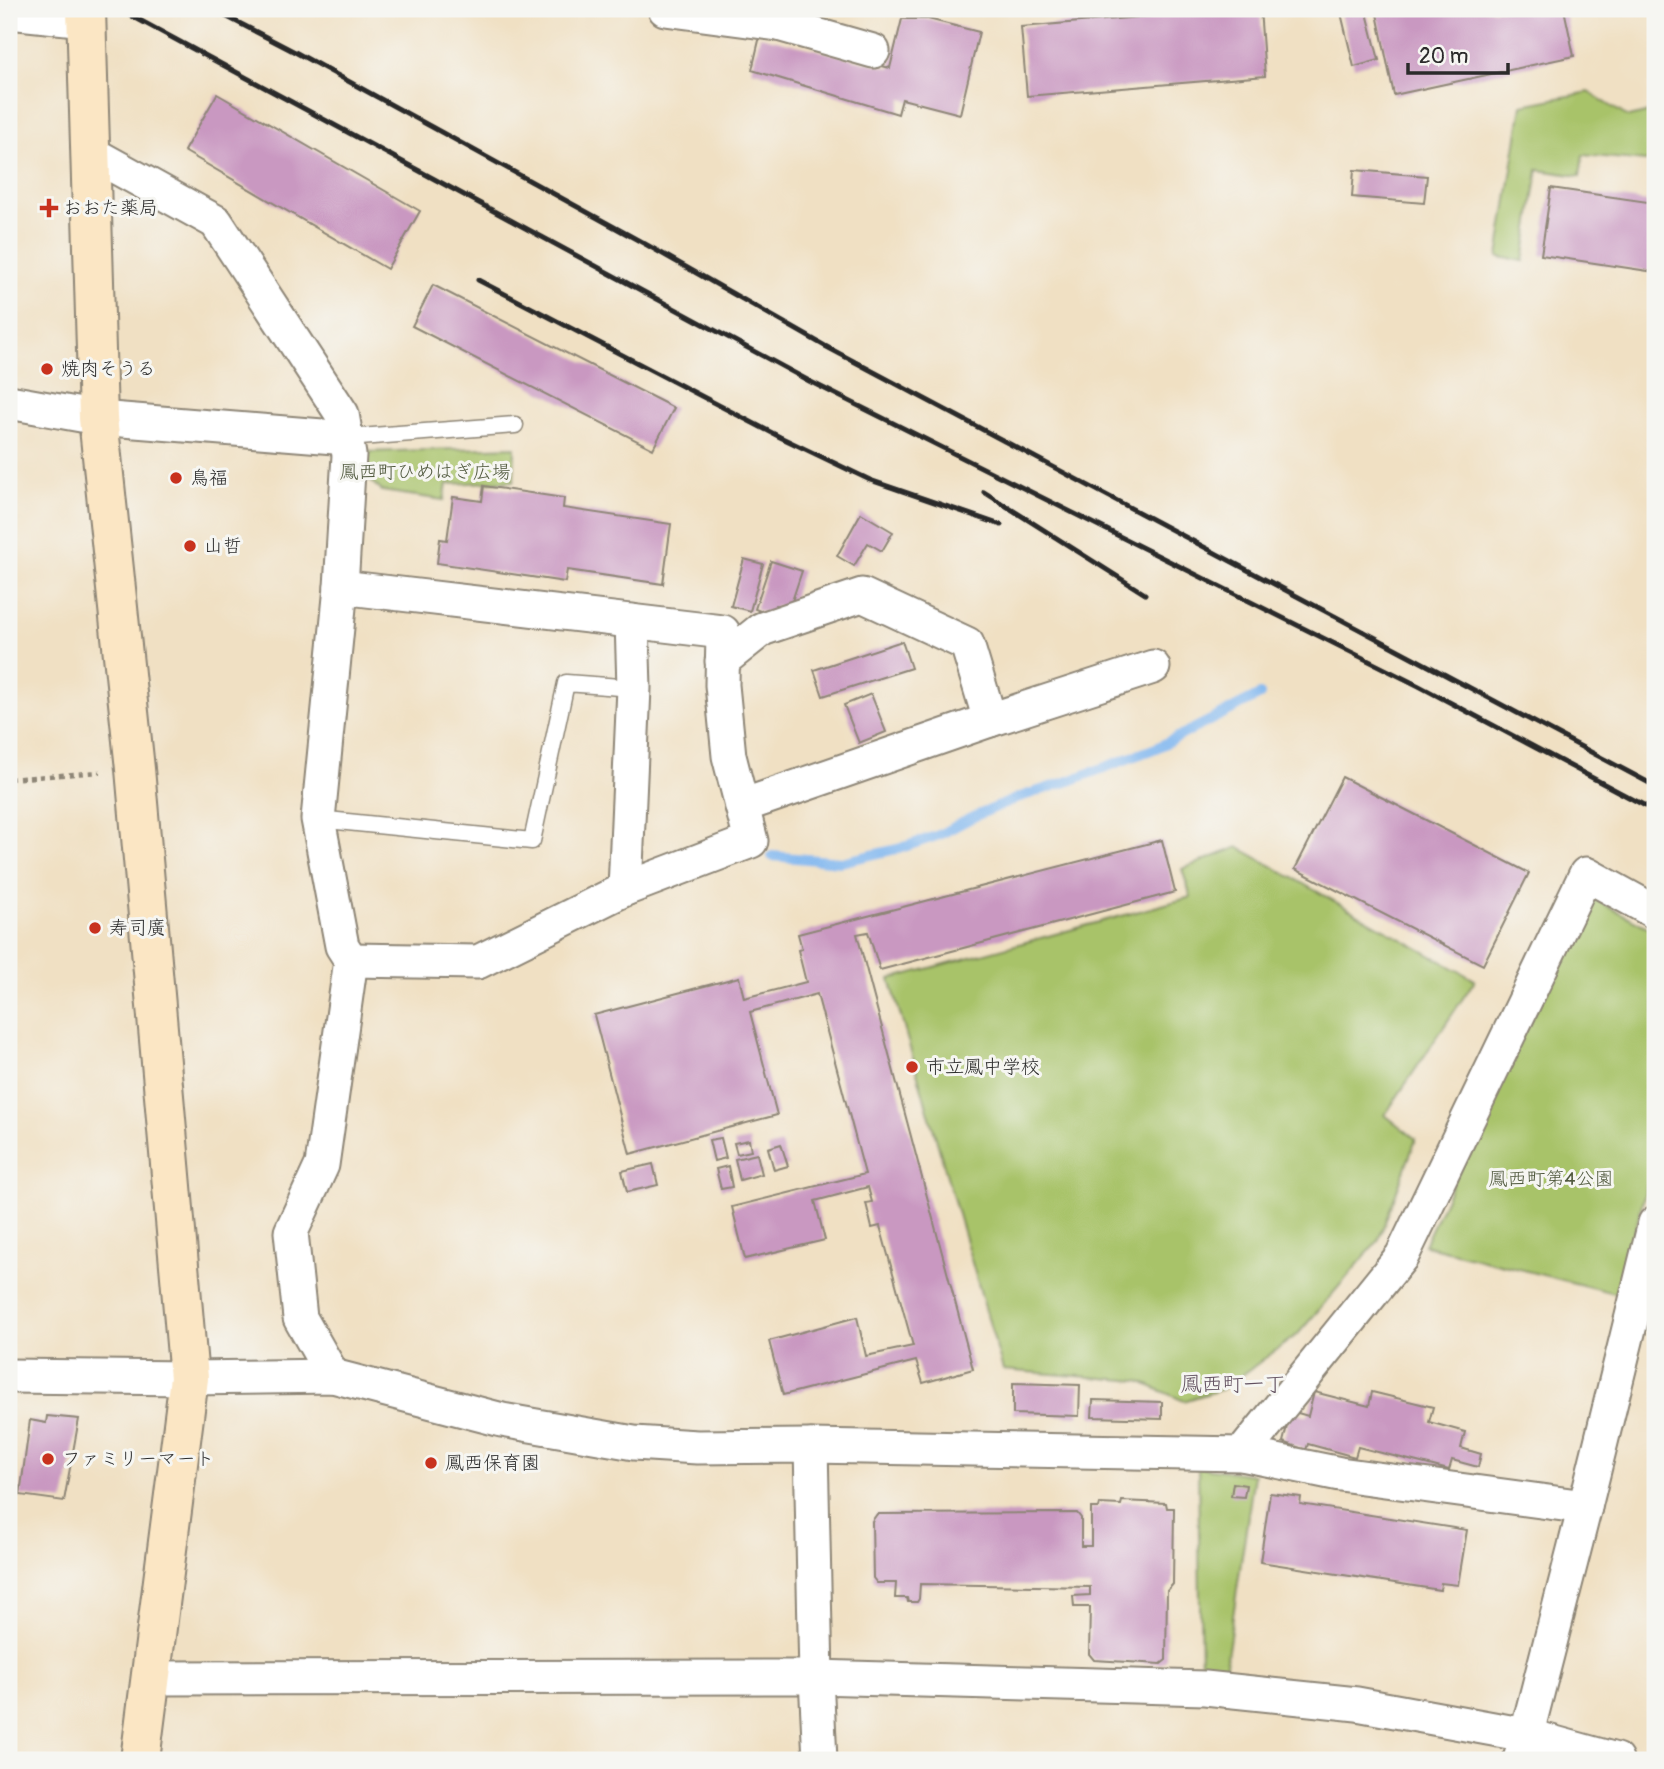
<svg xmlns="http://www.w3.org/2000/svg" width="1664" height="1769" font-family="Pangolin,'Klee One',sans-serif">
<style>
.green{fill:#a8c369;stroke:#6a774a;stroke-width:2}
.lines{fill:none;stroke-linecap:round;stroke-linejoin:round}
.stream{stroke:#7fb6ef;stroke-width:10}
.building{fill:#c998c1}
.lane-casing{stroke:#8e8677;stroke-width:19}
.street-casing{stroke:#8e8677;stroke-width:37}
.secondary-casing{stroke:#8e8677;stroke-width:42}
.path{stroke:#8e8677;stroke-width:4.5;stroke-dasharray:5 5;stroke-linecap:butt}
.lane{stroke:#fff;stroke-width:16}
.street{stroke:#fff;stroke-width:33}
.secondary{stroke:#fbe6c4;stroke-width:38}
.rail{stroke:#2b2b2b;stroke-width:5}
.poi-dot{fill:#c8321e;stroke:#f6f6f2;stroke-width:2.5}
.labels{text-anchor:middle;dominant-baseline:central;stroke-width:6;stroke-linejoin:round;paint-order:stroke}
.poi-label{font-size:19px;fill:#2b2b2b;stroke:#f6f6f2;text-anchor:start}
.park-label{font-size:19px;fill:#50593e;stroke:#f6f6f2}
.neighbourhood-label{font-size:21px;fill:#625160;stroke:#f6f6f2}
</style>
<rect width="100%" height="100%" fill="#f6f6f2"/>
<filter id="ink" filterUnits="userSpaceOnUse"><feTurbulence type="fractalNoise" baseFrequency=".0143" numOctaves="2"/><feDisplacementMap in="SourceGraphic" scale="14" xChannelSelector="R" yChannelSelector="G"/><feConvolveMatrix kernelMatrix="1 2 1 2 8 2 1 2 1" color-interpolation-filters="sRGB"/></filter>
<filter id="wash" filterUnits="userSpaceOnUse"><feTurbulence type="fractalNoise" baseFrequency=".00686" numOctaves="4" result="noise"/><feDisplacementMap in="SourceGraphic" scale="28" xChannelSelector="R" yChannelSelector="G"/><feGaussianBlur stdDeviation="1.57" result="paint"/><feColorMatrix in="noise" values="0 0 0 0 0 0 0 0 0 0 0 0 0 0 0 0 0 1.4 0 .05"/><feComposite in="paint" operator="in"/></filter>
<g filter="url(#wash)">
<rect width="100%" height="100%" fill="#f0e0c3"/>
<!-- green -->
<g class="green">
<polygon points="1589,92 1628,117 1655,111 1655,162 1583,155 1580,176 1538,170 1524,261 1498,257 1522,105"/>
<polygon points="515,447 514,481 447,484 444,500 382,491 366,477 367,452"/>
<polygon points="1238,847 1475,980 1385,1115 1416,1139 1378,1241 1298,1334 1223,1389 1184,1401 1139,1381 1003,1370 890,979 1191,897 1182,869"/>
<polygon points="1598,901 1655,931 1655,1155 1618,1294 1424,1245 1517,1045 1575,937 1581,908 1583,904"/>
<polygon points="1198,1467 1254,1475 1224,1677 1201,1675"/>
</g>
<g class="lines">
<!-- stream -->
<polyline class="stream" points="772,856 841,862 901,848 939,835 971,818 1020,797 1069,781 1156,748 1260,695"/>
</g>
<g id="blocks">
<!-- building -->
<g class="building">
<polygon points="1236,9 1260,9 1265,76 1027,96 1021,27"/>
<polygon points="1340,9 1366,9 1379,60 1354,67"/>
<polygon points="1376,9 1564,9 1574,56 1394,95"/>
<polygon points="902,19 928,19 979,32 960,114 902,99 898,114 752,70 760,36 890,68"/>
<polygon points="217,94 420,211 387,269 184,151"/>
<polygon points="1354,170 1427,176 1424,203 1352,197"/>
<polygon points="1551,188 1655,203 1655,272 1541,255"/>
<polygon points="433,285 674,408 653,449 412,326"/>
<polygon points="484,486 564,498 563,508 671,524 663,584 567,570 565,582 437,563 440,539 447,540 453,497 482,501"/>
<polygon points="861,513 893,532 882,551 868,543 854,566 837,556"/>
<polygon points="744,559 763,564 750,611 731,606"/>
<polygon points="771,561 802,571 789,610 776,605 773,616 755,609"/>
<polygon points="902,641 911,668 823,696 814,670"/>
<polygon points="871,694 886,732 859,743 844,705"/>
<polygon points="1342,777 1529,873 1483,965 1295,869"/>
<polygon points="1162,840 1175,892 880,970 868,932 857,934 973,1369 923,1383 916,1361 783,1395 769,1341 857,1317 866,1356 913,1346 880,1226 872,1228 866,1203 872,1202 868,1187 815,1201 825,1240 745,1259 732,1207 865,1174 817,994 750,1012 777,1115 630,1154 594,1015 739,977 744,998 806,982 798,950 802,949 798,934"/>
<polygon points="721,1138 726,1158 714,1161 709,1140"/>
<polygon points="749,1140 751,1151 737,1154 734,1143"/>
<polygon points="781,1144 788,1166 774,1170 768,1148"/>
<polygon points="757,1154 762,1174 740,1180 735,1159"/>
<polygon points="653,1164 658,1185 627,1192 622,1171"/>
<polygon points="728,1166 732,1187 721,1189 716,1169"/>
<polygon points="1013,1383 1080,1385 1079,1416 1013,1414"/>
<polygon points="1314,1392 1369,1406 1372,1392 1433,1407 1429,1422 1465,1432 1461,1448 1481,1454 1478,1467 1452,1460 1449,1470 1358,1447 1355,1457 1308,1444 1306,1450 1283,1442 1291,1411 1308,1416"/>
<polygon points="1093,1400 1162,1402 1162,1419 1092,1417"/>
<polygon points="47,1416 79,1419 64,1501 20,1495 30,1420 46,1423"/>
<polygon points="1233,1483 1246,1485 1244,1497 1231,1496"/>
<polygon points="1270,1493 1301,1497 1300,1504 1467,1530 1458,1585 1441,1583 1440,1590 1260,1562"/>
<polygon points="1122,1501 1166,1503 1167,1508 1174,1508 1173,1584 1167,1591 1166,1660 1161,1664 1094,1660 1089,1654 1090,1607 1074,1607 1073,1596 1090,1595 1090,1587 920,1584 919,1599 917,1602 908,1602 907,1598 895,1598 896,1583 877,1583 873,1578 872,1521 877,1514 1077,1513 1081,1518 1081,1546 1091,1546 1091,1508 1099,1508 1100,1504 1121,1505"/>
</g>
</g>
</g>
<g filter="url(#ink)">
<use href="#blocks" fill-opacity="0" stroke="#8e8677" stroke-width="2"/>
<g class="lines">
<!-- lane casing -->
<g class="lane-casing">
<g id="lane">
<polyline points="347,438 515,425"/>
<polyline points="318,819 532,841 566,683 634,688"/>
</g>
</g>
<!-- street casing -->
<g class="street-casing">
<g id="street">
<polyline points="665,9 778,24 873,51"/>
<polyline points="9,12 86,20"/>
<polyline points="91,153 216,222 342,414 349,455 341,587 318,819 342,946 351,960 322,1165 291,1232 300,1318 333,1376"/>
<polyline points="9,402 98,418 347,438"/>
<polyline points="341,587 723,632 722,685 729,756 751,841 625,889"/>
<polyline points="722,661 762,629 862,595 967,644 990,720"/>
<polyline points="742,806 990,720 1153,667"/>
<polyline points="351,960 478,962 625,889 634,688 632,621"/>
<polyline points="9,1376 189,1378 333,1376 502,1420 634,1443 697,1447 811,1446 1242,1454 1340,1474 1585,1507"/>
<polyline points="811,1446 816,1677 820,1760"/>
<polyline points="1242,1454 1402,1256 1586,874 1655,912"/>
<polyline points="150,1678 816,1677 1205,1688 1357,1704 1526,1735 1616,1760"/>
<polyline points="1520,1760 1585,1507 1655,1223"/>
</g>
</g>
<!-- secondary casing -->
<g class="secondary-casing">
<polyline id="secondary" points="86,9 98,418 135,769 189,1378 140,1760"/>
</g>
<!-- path -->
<g class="path">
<polyline points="870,14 883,9"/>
<polyline points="9,779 100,772"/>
</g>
<!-- lane -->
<use href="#lane" class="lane"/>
<!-- street -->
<use href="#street" class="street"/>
<!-- secondary -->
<use href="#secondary" class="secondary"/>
<!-- rail -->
<g class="rail">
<polyline points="119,9 811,382 1419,686 1655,811"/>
<polyline points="212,9 295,52 647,245 825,346 1655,786"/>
<polyline points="478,280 780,437 870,480 1001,525"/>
<polyline points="984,492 1145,594"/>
</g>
</g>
</g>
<!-- markers -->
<g class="poi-dot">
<path d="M45.5 197.5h7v7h7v7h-7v7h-7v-7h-7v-7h7z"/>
<circle cx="47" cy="369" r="7"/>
<circle cx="176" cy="478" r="7"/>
<circle cx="190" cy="546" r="7"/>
<circle cx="95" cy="928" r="7"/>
<circle cx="912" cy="1067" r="7"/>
<circle cx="48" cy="1459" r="7"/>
<circle cx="431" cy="1463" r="7"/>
</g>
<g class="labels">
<!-- poi labels -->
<g class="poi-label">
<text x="63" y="208">おおた薬局</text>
<text x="61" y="369">焼肉そうる</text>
<text x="190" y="478">鳥福</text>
<text x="204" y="546">山哲</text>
<text x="109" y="928">寿司廣</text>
<text x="926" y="1067">市立鳳中学校</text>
<text x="62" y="1459">ファミリーマート</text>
<text x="445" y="1463">鳳西保育園</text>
</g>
<!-- park labels -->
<g class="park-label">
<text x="425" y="472">鳳西町ひめはぎ広場</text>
<text x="1551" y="1179">鳳西町第4公園</text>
</g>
<!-- neighbourhood labels -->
<g class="neighbourhood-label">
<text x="1233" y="1384">鳳西町一丁</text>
</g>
</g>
<!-- margin -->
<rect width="1664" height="1769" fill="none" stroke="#f6f6f2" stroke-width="35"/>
<!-- scale -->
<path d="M1408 63v10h100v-10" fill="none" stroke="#2b2b2b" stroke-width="3.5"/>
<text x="1419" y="63" font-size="21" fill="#2b2b2b" stroke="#f6f6f2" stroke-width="5" paint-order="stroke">20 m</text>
</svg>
